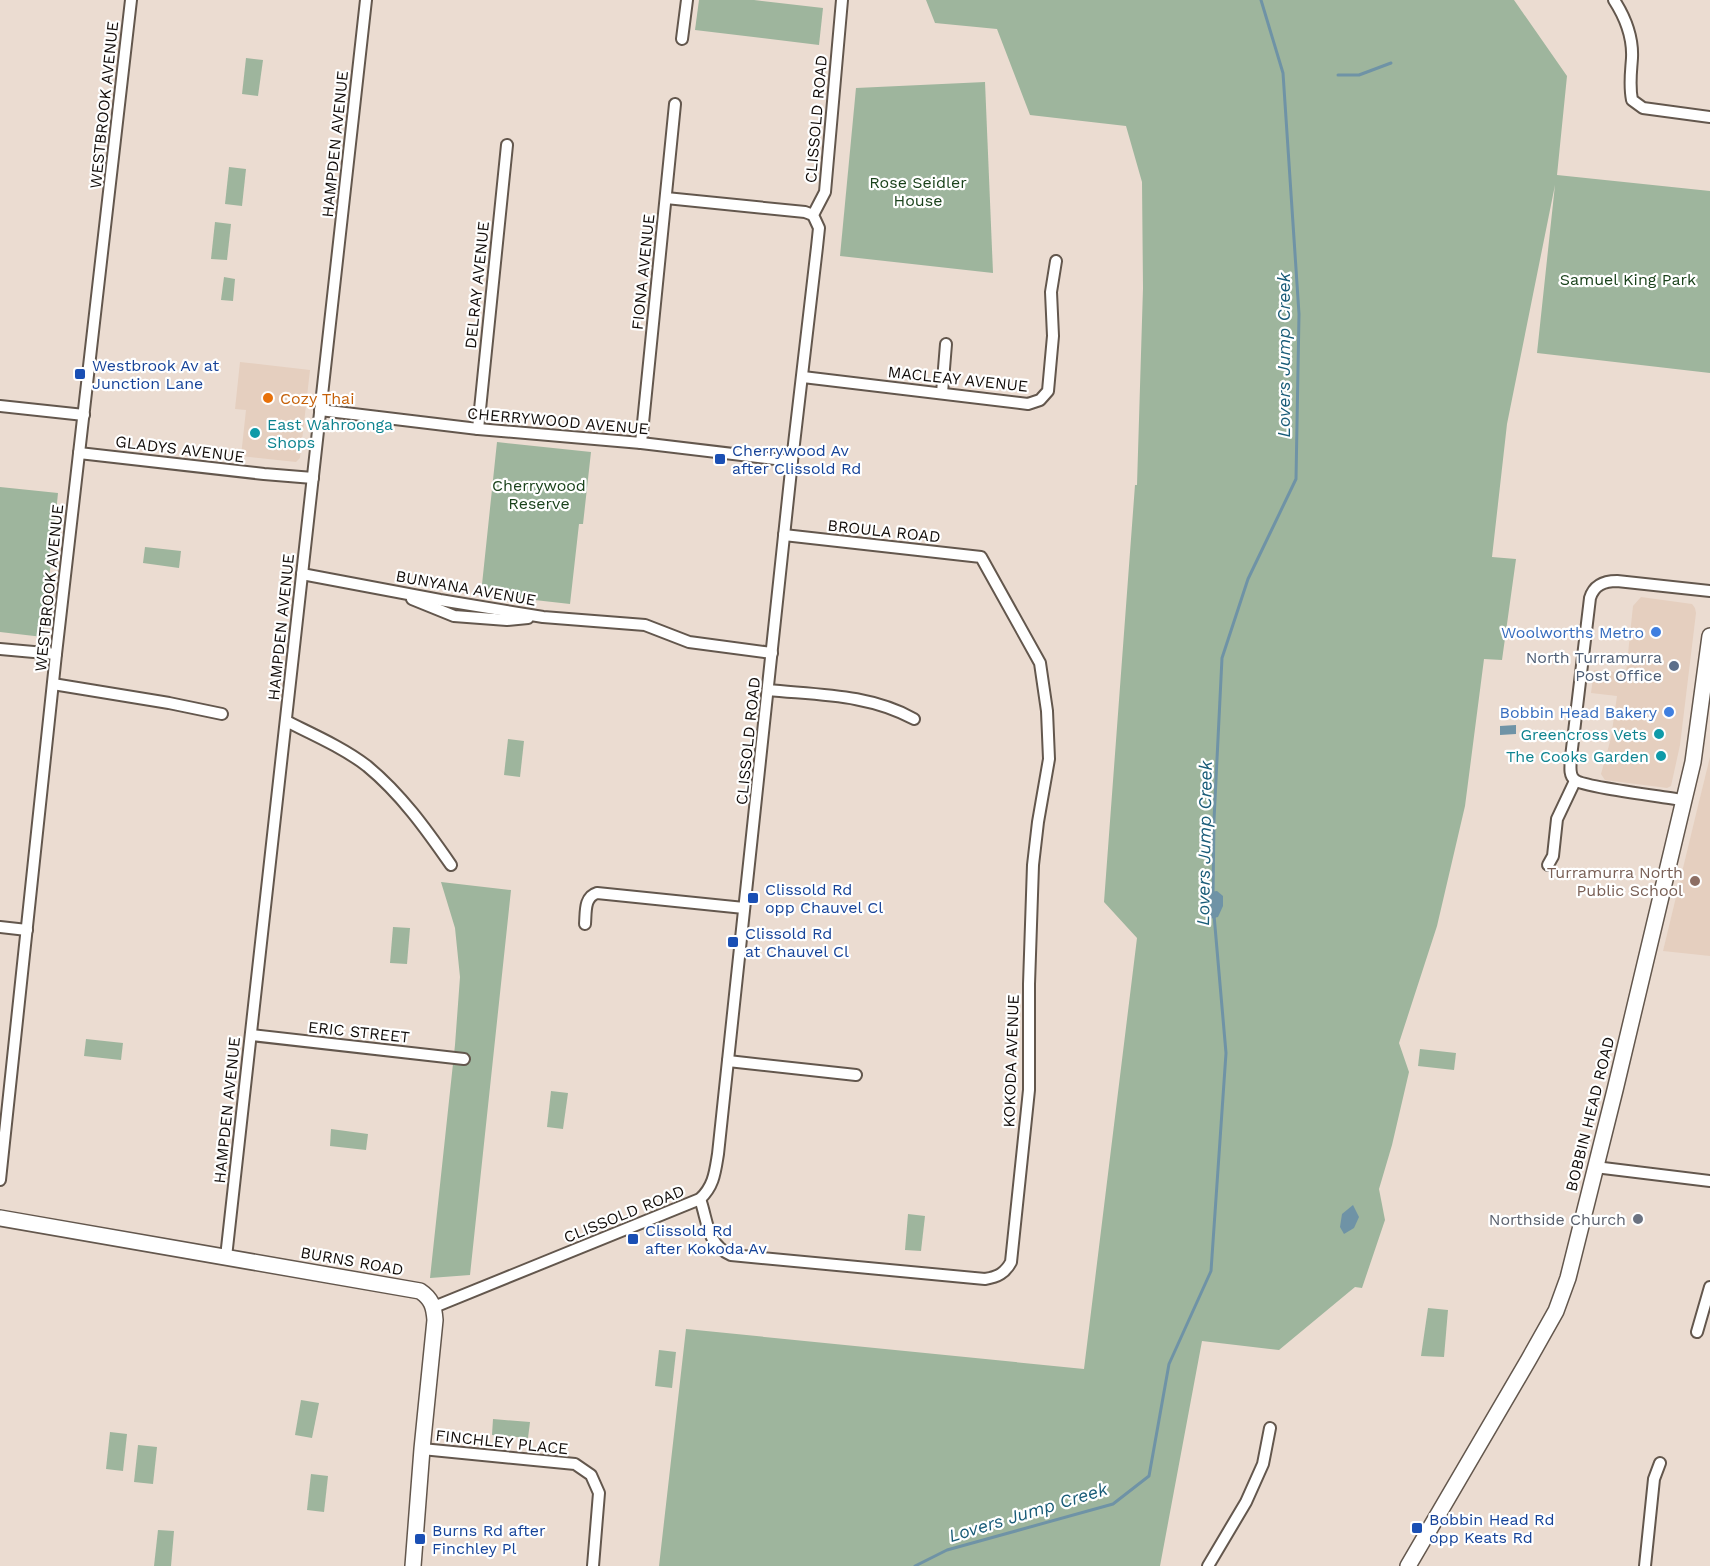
<svg xmlns="http://www.w3.org/2000/svg" width="1710" height="1566" font-family="'Work Sans',sans-serif">
<style>
.built{fill:#e5cfbf}
.green{fill:#9eb59d}
.water{fill:#6f93a6}
.lines{fill:none;stroke-linecap:round;stroke-linejoin:round}
.stream{stroke:#6f93a6;stroke-width:3}
.street-casing{stroke:#63574d;stroke-width:14}
.secondary-casing{stroke:#63574d;stroke-width:18}
.street{stroke:#fff;stroke-width:10}
.secondary{stroke:#fff;stroke-width:15}
.transit-dot{fill:#1a4fb4;stroke:#fff;stroke-width:2}
.food-dot{fill:#e8710a;stroke:#fff;stroke-width:2}
.culture-dot{fill:#0f9aa8;stroke:#fff;stroke-width:2}
.shop-dot{fill:#3f7fe0;stroke:#fff;stroke-width:2}
.service-dot{fill:#5c6f8a;stroke:#fff;stroke-width:2}
.education-dot{fill:#8d6e63;stroke:#fff;stroke-width:2}
.worship-dot{fill:#6b7280;stroke:#fff;stroke-width:2}
.labels{text-anchor:middle;dominant-baseline:central;stroke-width:4.5;stroke-linejoin:round;paint-order:stroke}
.street-label{font-size:16px;fill:#110c09;stroke:#fff}
.park-label{font-size:16px;fill:#1a421b;stroke:#fff}
.transit-label{font-size:16px;fill:#164399;stroke:#fff;text-anchor:start}
.food-label{font-size:16px;fill:#c56008;stroke:#fff;text-anchor:start}
.culture-label{font-size:16px;fill:#0d838f;stroke:#fff;text-anchor:end}
.shop-label{font-size:16px;fill:#366cbe;stroke:#fff;text-anchor:end}
.service-label{font-size:16px;fill:#4e5e75;stroke:#fff;text-anchor:end}
.education-label{font-size:16px;fill:#785e54;stroke:#fff;text-anchor:end}
.worship-label{font-size:16px;fill:#5b616d;stroke:#fff;text-anchor:end}
.water-label{font-size:18px;font-style:italic;fill:#195c78;stroke:#fff}
</style>
<rect width="100%" height="100%" fill="#ebdcd1"/>
<!-- built -->
<g class="built">
<polygon points="240,362 310,370 300,458 296,462 241,456 246,410 235,409"/>
<polygon points="1641,597 1692,604 1695,608 1696,613 1680,745 1671,786 1667,788 1605,780 1601,774 1611,738 1617,696 1591,693 1594,670 1626,673 1633,606"/>
<polygon points="1710,757 1710,956 1663,951 1697,810"/>
</g>
<!-- green -->
<g class="green">
<polygon points="699,0 754,0 823,8 819,45 695,30"/>
<polygon points="926,0 1514,0 1567,76 1557,175 1710,191 1710,373 1537,353 1555,185 1507,424 1492,557 1516,559 1502,660 1484,659 1465,806 1437,926 1399,1043 1409,1072 1392,1145 1379,1189 1385,1220 1362,1288 1355,1287 1279,1350 1202,1341 1160,1566 659,1566 686,1329 1084,1369 1137,938 1104,902 1135,485 1137,485 1143,288 1142,182 1126,126 1030,115 997,29 935,23"/>
<polygon points="246,58 263,60 258,96 242,94"/>
<polygon points="985,82 993,273 840,256 856,88"/>
<polygon points="229,167 246,169 242,206 225,204"/>
<polygon points="215,222 231,224 227,260 211,259"/>
<polygon points="224,277 235,279 233,301 221,300"/>
<polygon points="497,442 591,452 583,524 579,524 570,604 481,594"/>
<polygon points="0,487 58,493 43,637 0,632"/>
<polygon points="145,547 181,551 179,568 143,563"/>
<polygon points="508,739 524,741 520,777 504,775"/>
<polygon points="441,882 511,890 470,1275 430,1278 455,1045 460,977 455,928"/>
<polygon points="393,927 410,928 407,964 390,963"/>
<polygon points="86,1039 123,1043 121,1060 84,1056"/>
<polygon points="1420,1049 1456,1053 1454,1070 1418,1066"/>
<polygon points="551,1091 568,1093 563,1129 547,1127"/>
<polygon points="331,1129 368,1134 366,1150 330,1146"/>
<polygon points="908,1214 925,1216 921,1251 905,1250"/>
<polygon points="1428,1308 1448,1310 1444,1357 1421,1356"/>
<polygon points="659,1350 676,1352 672,1388 655,1386"/>
<polygon points="301,1400 319,1403 312,1438 295,1435"/>
<polygon points="493,1419 530,1422 528,1438 492,1435"/>
<polygon points="110,1432 127,1434 123,1471 106,1469"/>
<polygon points="138,1445 157,1447 153,1484 134,1482"/>
<polygon points="311,1474 328,1476 324,1512 307,1510"/>
<polygon points="158,1530 174,1531 171,1566 154,1566"/>
</g>
<!-- water -->
<g class="water">
<polygon points="1516,725 1516,734 1500,735 1500,726"/>
<path d="M 1217,891 L 1223,896 L 1223,906 L 1218,917 L 1209,919 C 1204,910 1202,901 1209,892 Z"/>
<polygon points="1353,1205 1359,1217 1354,1228 1344,1234 1340,1227 1342,1214"/>
</g>
<g class="lines">
<!-- stream -->
<g class="stream">
<polyline points="1338,75 1359,75 1391,63"/>
<polyline points="1213,894 1214,820 1222,658 1248,579 1296,479 1299,314 1283,73 1261,0"/>
<polyline points="915,1566 947,1550 1113,1504 1149,1476 1169,1364 1211,1271 1226,1053 1214,915"/>
</g>
<!-- street casing -->
<g class="street-casing">
<g id="street">
<path d="M 1614,0 C 1625,17 1633,37 1632,58 C 1631,73 1629,85 1632,100 L 1643,108 L 1710,117"/>
<polyline points="682,39 687,0"/>
<polyline points="666,198 805,212 813,215"/>
<polyline points="803,377 1028,404 1040,400 1048,391 1053,336 1051,292 1056,261"/>
<polyline points="942,393 946,344"/>
<polyline points="0,406 84,415"/>
<polyline points="320,410 478,429 641,443 792,461"/>
<polyline points="478,429 507,145"/>
<polyline points="641,443 675,104"/>
<polyline points="79,453 264,474 313,478"/>
<polyline points="302,574 440,600 543,617 645,625 689,642 772,653"/>
<polyline points="412,599 454,616 507,620 528,618"/>
<polyline points="0,649 56,654"/>
<polyline points="53,684 169,703 222,714"/>
<path d="M 768,690 C 818,695 869,694 914,719"/>
<path d="M 286,721 C 312,734 344,748 367,766 C 401,794 426,829 451,865"/>
<path d="M 1682,800 C 1666,797 1583,787 1575,780 C 1568,775 1571,764 1571,757 L 1590,598 C 1594,585 1604,581 1617,581 L 1710,591"/>
<polyline points="1548,865 1553,856 1557,819 1575,781"/>
<path d="M 585,924 C 586,912 584,897 597,893 L 744,908"/>
<polyline points="0,927 27,930"/>
<polyline points="251,1035 464,1059"/>
<polyline points="728,1061 856,1075"/>
<polyline points="1595,1167 1710,1181"/>
<polyline points="0,1180 56,654 131,0"/>
<path d="M 700,1199 C 708,1221 706,1244 731,1255 L 985,1279 C 998,1277 1005,1273 1011,1262 L 1029,1090 L 1029,984 L 1033,865 L 1038,822 L 1049,759 L 1047,711 L 1040,663 L 981,557 L 784,535"/>
<polyline points="226,1257 366,0"/>
<path d="M 434,1307 L 700,1199 C 714,1186 715,1172 718,1154 L 792,461 L 817,247 L 819,228 L 813,215 L 825,192 L 842,0"/>
<polyline points="1697,1332 1710,1287"/>
<polyline points="422,1449 575,1464 591,1475 599,1493 593,1566"/>
<polyline points="1208,1566 1246,1502 1263,1464 1270,1428"/>
<polyline points="1645,1566 1654,1479 1660,1463"/>
</g>
</g>
<!-- secondary casing -->
<g class="secondary-casing">
<g id="secondary">
<path d="M 0,1218 L 420,1291 C 432,1299 434,1307 435,1320 L 422,1449 L 413,1566"/>
<polyline points="1408,1566 1529,1359 1556,1311 1568,1278 1615,1090 1693,762 1710,636"/>
</g>
</g>
<!-- street -->
<use href="#street" class="street"/>
<!-- secondary -->
<use href="#secondary" class="secondary"/>
</g>
<!-- markers -->
<g class="transit-dot">
<rect x="74" y="368" width="12" height="12" rx="3"/>
<rect x="714" y="453" width="12" height="12" rx="3"/>
<rect x="747" y="892" width="12" height="12" rx="3"/>
<rect x="727" y="936" width="12" height="12" rx="3"/>
<rect x="627" y="1233" width="12" height="12" rx="3"/>
<rect x="1411" y="1522" width="12" height="12" rx="3"/>
<rect x="414" y="1533" width="12" height="12" rx="3"/>
</g>
<circle class="food-dot" cx="268" cy="398" r="6"/>
<g class="culture-dot">
<circle cx="255" cy="433" r="6"/>
<circle cx="1659" cy="734" r="6"/>
<circle cx="1661" cy="756" r="6"/>
</g>
<g class="shop-dot">
<circle cx="1656" cy="632" r="6"/>
<circle cx="1669" cy="712" r="6"/>
</g>
<circle class="service-dot" cx="1674" cy="666" r="6"/>
<circle class="education-dot" cx="1695" cy="881" r="6"/>
<circle class="worship-dot" cx="1638" cy="1219" r="6"/>
<g class="labels">
<!-- street labels -->
<g class="street-label">
<text transform="translate(104 105) rotate(-84)">WESTBROOK AVENUE</text>
<text transform="translate(816 119) rotate(-85)">CLISSOLD ROAD</text>
<text transform="translate(335 144) rotate(-84)">HAMPDEN AVENUE</text>
<text transform="translate(643 272) rotate(-84)">FIONA AVENUE</text>
<text transform="translate(477 285) rotate(-84)">DELRAY AVENUE</text>
<text transform="translate(958 379) rotate(6)">MACLEAY AVENUE</text>
<text transform="translate(558 421) rotate(5)">CHERRYWOOD AVENUE</text>
<text transform="translate(180 449) rotate(7)">GLADYS AVENUE</text>
<text transform="translate(884 531) rotate(6)">BROULA ROAD</text>
<text transform="translate(49 588) rotate(-84)">WESTBROOK AVENUE</text>
<text transform="translate(466 588) rotate(10)">BUNYANA AVENUE</text>
<text transform="translate(281 627) rotate(-84)">HAMPDEN AVENUE</text>
<text transform="translate(748 741) rotate(-84)">CLISSOLD ROAD</text>
<text transform="translate(359 1032) rotate(6)">ERIC STREET</text>
<text transform="translate(1011 1061) rotate(-88)">KOKODA AVENUE</text>
<text transform="translate(227 1110) rotate(-84)">HAMPDEN AVENUE</text>
<text transform="translate(1590 1114) rotate(-76)">BOBBIN HEAD ROAD</text>
<text transform="translate(624 1214) rotate(-22)">CLISSOLD ROAD</text>
<text transform="translate(352 1261) rotate(10)">BURNS ROAD</text>
<text transform="translate(502 1442) rotate(6)">FINCHLEY PLACE</text>
</g>
<!-- park labels -->
<g class="park-label">
<text x="918" y="182">Rose Seidler<tspan x="918" dy="18">House</tspan></text>
<text x="1628" y="279">Samuel King Park</text>
<text x="539" y="485">Cherrywood<tspan x="539" dy="18">Reserve</tspan></text>
</g>
<!-- transit labels -->
<g class="transit-label">
<text x="92" y="365">Westbrook Av at<tspan x="92" dy="18">Junction Lane</tspan></text>
<text x="732" y="450">Cherrywood Av<tspan x="732" dy="18">after Clissold Rd</tspan></text>
<text x="765" y="889">Clissold Rd<tspan x="765" dy="18">opp Chauvel Cl</tspan></text>
<text x="745" y="933">Clissold Rd<tspan x="745" dy="18">at Chauvel Cl</tspan></text>
<text x="645" y="1230">Clissold Rd<tspan x="645" dy="18">after Kokoda Av</tspan></text>
<text x="1429" y="1519">Bobbin Head Rd<tspan x="1429" dy="18">opp Keats Rd</tspan></text>
<text x="432" y="1530">Burns Rd after<tspan x="432" dy="18">Finchley Pl</tspan></text>
</g>
<!-- food labels -->
<g class="food-label">
<text x="280" y="398">Cozy Thai</text>
</g>
<!-- culture labels -->
<g class="culture-label">
<text x="267" y="424" text-anchor="start">East Wahroonga<tspan x="267" dy="18">Shops</tspan></text>
<text x="1647" y="734">Greencross Vets</text>
<text x="1649" y="756">The Cooks Garden</text>
</g>
<!-- shop labels -->
<g class="shop-label">
<text x="1644" y="632">Woolworths Metro</text>
<text x="1657" y="712">Bobbin Head Bakery</text>
</g>
<!-- service labels -->
<g class="service-label">
<text x="1662" y="657">North Turramurra<tspan x="1662" dy="18">Post Office</tspan></text>
</g>
<!-- education labels -->
<g class="education-label">
<text x="1683" y="872">Turramurra North<tspan x="1683" dy="18">Public School</tspan></text>
</g>
<!-- worship labels -->
<g class="worship-label">
<text x="1626" y="1219">Northside Church</text>
</g>
<!-- water labels -->
<g class="water-label">
<text transform="translate(1283 355) rotate(-90)">Lovers Jump Creek</text>
<text transform="translate(1204 843) rotate(-89)">Lovers Jump Creek</text>
<text transform="translate(1028 1512) rotate(-17)">Lovers Jump Creek</text>
</g>
</g>
</svg>
